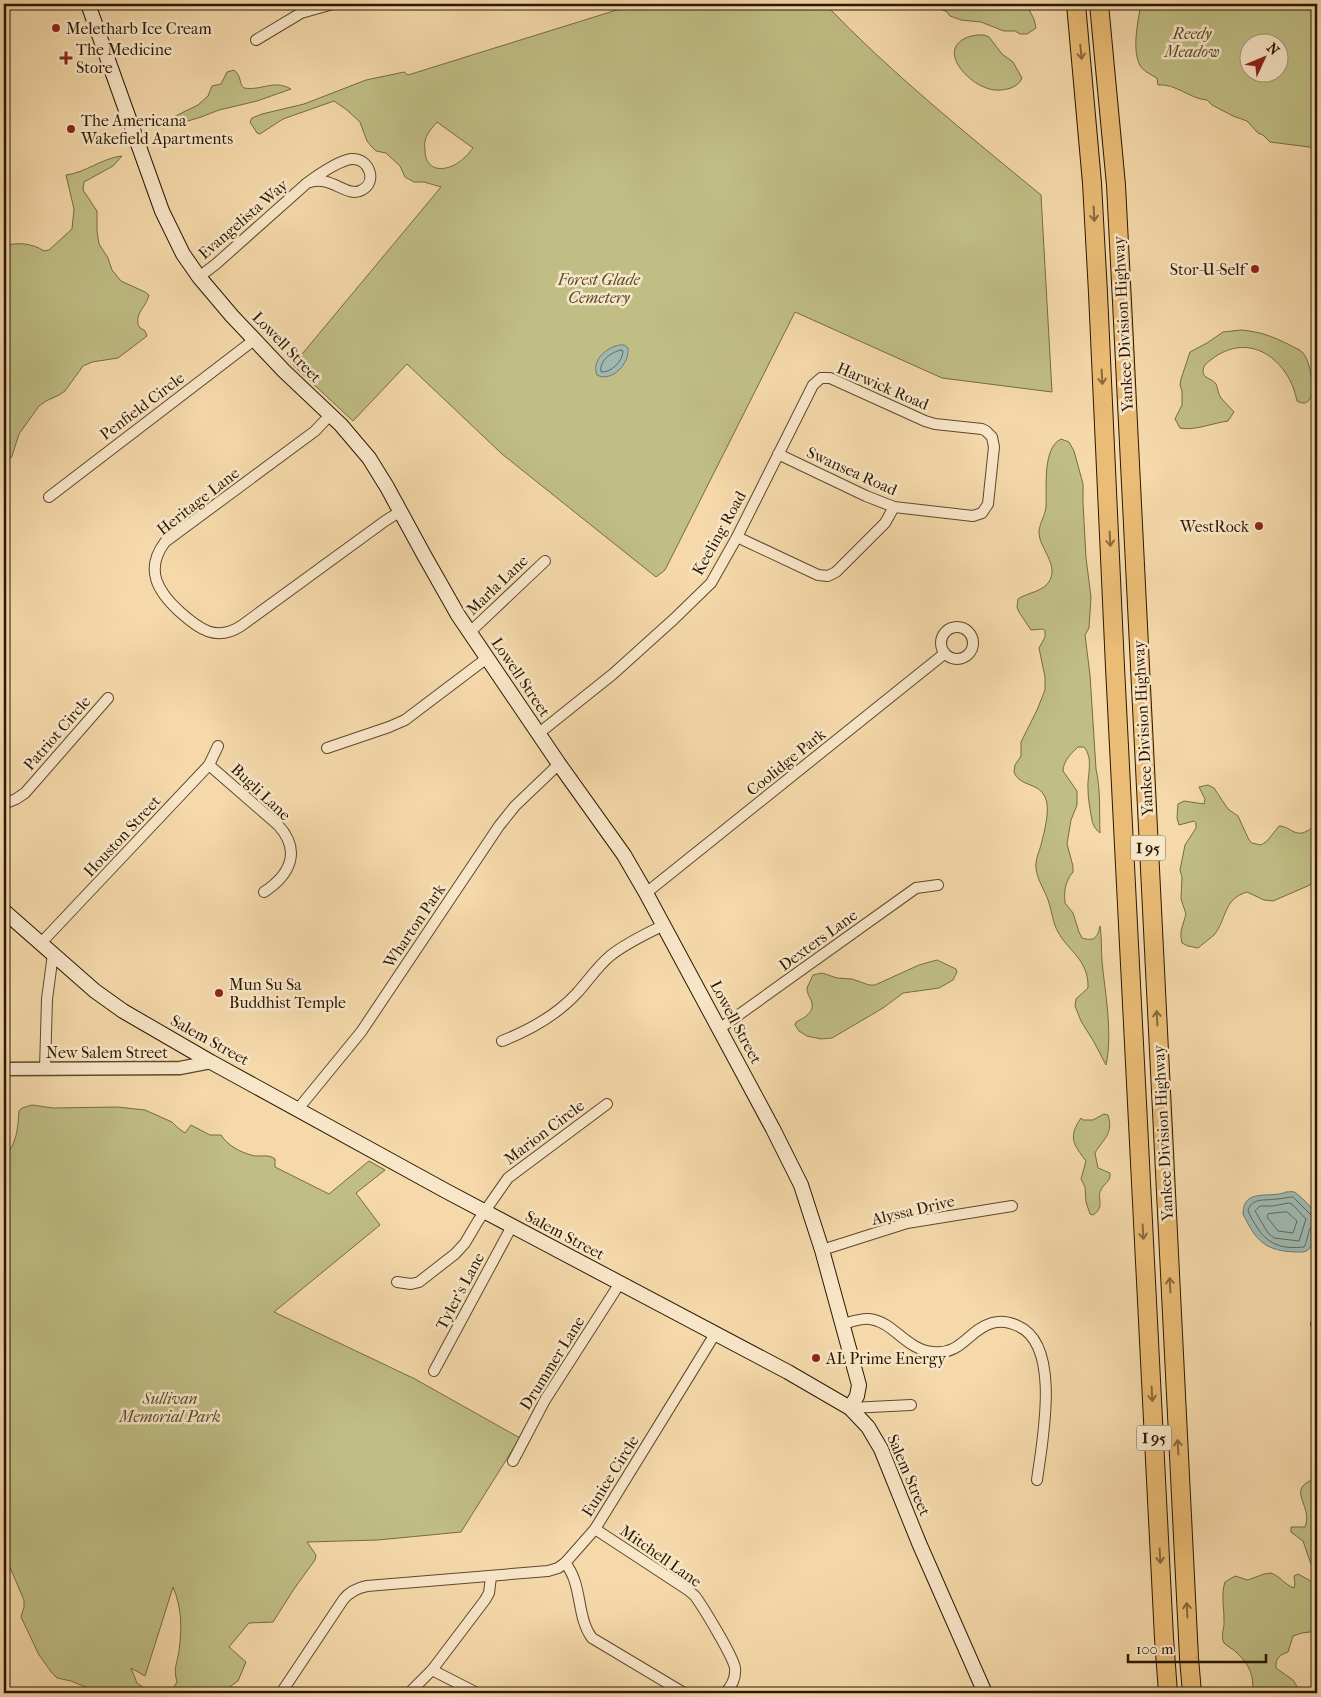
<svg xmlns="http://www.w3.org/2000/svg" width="1321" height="1697" font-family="'IM FELL French Canon',serif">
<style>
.green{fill:#c0be85;stroke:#766b44;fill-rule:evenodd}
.water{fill:#9fb9b2;stroke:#71796c}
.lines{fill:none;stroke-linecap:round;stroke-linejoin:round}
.shore{stroke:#65685a;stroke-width:1}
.minor-casing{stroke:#5e482c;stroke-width:12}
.tertiary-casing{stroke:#5e482c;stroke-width:15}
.secondary-casing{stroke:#2b1802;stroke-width:16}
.motorway-casing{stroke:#2b1802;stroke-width:20}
.minor{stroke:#f8e6c8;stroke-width:10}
.tertiary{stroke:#f8e6c8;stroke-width:12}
.secondary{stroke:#f8e6c8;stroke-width:14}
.motorway{stroke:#eabc75;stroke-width:18}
.oneway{stroke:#8a6a3c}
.poi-dot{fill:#8f2418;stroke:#f8e6c8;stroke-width:2}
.labels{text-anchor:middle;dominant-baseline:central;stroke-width:5;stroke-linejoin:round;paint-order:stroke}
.shield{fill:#f8e6c8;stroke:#68563d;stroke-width:1}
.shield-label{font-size:15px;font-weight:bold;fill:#2b1802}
.poi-label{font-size:16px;fill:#2b1802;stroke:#f8e6c8;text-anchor:start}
.park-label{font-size:16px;font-style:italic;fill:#584a29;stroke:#f8e6c8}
.street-label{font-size:16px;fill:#2b1802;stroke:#f8e6c8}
</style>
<rect width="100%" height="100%" fill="#f5d9aa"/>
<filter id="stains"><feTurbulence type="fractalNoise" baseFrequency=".004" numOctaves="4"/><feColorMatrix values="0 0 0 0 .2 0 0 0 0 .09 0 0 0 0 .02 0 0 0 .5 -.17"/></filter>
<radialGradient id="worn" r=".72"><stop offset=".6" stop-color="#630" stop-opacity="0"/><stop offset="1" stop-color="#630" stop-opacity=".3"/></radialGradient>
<!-- green -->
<g class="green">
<path d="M 636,4 L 825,4 C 891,73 967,134 1041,195 L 1052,392 L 942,378 L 795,312 L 665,570 L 656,577 L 502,454 L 407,364 L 353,421 L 293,365 L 441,187 L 424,182 L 414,182 L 405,177 L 400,166 L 386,153 L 376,151 L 372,147 L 367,141 L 360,122 L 347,110 L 334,101 L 283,119 L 260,134 L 257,133 L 250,122 L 252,118 L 262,114 L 304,104 L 366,80 L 404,72 L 408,75 ZM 437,122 L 473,148 C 470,151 468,155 465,157 C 452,171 425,176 425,150 C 425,147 424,144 425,142 C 426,134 432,128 437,122 Z"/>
<polygon points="930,4 1026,4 1034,19 1036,28 1027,34 1020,34 1015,31 1004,31 981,22 961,20 950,16 947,12"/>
<path d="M 1141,4 L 1317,4 L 1317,148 L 1270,142 L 1263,135 L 1258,133 L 1247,121 L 1233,116 L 1212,105 L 1207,100 C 1190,99 1175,83 1158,85 L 1157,78 C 1153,76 1144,71 1141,67 C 1131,52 1138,21 1141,4 ZM 1248,42 L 1278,42 L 1278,72 L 1248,72 Z"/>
<path d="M 977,35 L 984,35 L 989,37 L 1002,54 L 1013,62 L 1022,78 C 1020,83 1016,86 1011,88 C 1002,91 992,91 984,87 C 968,81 941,54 962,40 C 966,37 972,36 977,35 Z"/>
<path d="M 234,70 C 243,78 238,83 244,88 C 262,91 273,79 291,89 L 257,101 L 219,110 L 201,117 L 168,127 L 163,128 L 157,125 L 198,105 L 208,96 L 212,86 L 221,84 L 227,72 Z"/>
<path d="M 122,156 L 113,166 L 84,182 L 83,190 L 97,211 L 97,231 L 99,244 L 108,258 L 112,270 L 121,281 L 145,292 L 149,295 C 146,308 134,313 139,327 L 145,331 L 147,336 L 118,358 L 92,362 L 83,366 L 65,391 L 59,395 L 46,401 L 39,406 L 19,434 L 12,456 L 4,468 L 4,246 C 17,242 32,243 44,251 L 49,250 L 72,229 L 74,209 L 66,175 C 85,173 102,158 122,156 Z"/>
<path d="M 1241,330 C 1262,332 1271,336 1290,345 C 1294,348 1300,349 1303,353 C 1312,362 1320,414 1297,401 C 1289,360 1250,330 1212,359 C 1208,362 1203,365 1203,371 C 1203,379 1212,378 1216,384 C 1218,388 1218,394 1221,398 C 1225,403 1230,407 1234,412 L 1228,421 C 1213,423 1194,431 1180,428 L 1175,419 L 1182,405 L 1182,391 L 1180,385 L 1181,379 L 1190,352 L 1207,343 L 1223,332 Z"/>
<path d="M 1061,439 L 1069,442 L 1074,451 L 1083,484 L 1083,503 L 1086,558 L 1091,597 L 1089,628 L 1085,635 L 1090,675 L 1096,769 C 1101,791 1099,811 1100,833 C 1095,829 1093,825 1092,820 C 1090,809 1088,799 1088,789 C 1087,775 1094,759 1084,747 L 1078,747 C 1071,753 1063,762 1063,771 L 1077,791 L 1077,805 L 1071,820 L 1067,844 L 1073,866 L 1073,872 C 1065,882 1064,890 1065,903 L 1073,913 L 1079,932 L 1082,938 C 1094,942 1098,937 1100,926 C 1102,938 1101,949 1102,961 C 1105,993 1113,1033 1106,1065 L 1094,1042 L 1081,1021 L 1075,1006 L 1076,999 L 1088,988 C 1089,960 1069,952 1058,932 C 1053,923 1052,913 1049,903 C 1046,892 1037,880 1036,868 C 1035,860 1039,852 1041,845 C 1044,832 1051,809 1045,797 C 1039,782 1019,787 1014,772 L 1015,765 L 1021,756 L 1021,742 L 1037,710 L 1045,690 L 1045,677 L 1039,648 L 1045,637 L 1045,631 L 1043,629 L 1031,630 L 1019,612 L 1017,607 L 1018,599 C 1028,592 1044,592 1050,580 C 1058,564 1040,549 1039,533 C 1039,524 1045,516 1046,507 C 1047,489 1042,448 1061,439 Z"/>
<path d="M 1208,785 L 1214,788 L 1228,809 L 1238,816 L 1249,840 L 1252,843 L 1261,845 L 1267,841 L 1279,826 C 1290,826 1295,838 1307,831 C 1311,829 1313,826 1317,823 L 1317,861 L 1313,867 L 1313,880 L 1310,885 L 1273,901 L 1264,900 L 1247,892 C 1223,899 1227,919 1214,935 C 1209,939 1203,944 1198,948 L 1188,946 L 1182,943 L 1181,938 L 1181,931 L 1186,914 L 1181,899 L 1182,877 L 1180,870 L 1185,845 L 1196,828 L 1196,823 L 1194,821 L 1179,825 L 1177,818 L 1178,804 L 1184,801 L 1204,804 L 1205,799 L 1199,787 Z"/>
<path d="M 937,960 L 956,969 L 957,972 L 953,980 L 939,988 L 903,993 L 883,1008 L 832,1038 L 821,1039 L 807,1036 L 799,1031 L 795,1025 L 796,1022 C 804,1018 816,1012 811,1000 C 809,996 807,993 807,988 L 813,975 L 822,973 L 837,978 L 852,979 L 869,985 L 875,985 L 919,965 Z"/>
<path d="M 32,1105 L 53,1108 L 118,1107 L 145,1110 L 172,1122 L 178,1128 L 185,1133 L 191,1125 L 210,1135 L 221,1135 C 227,1145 240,1152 251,1155 C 260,1158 267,1153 275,1159 L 275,1167 L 329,1194 L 369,1161 L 385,1170 L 356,1193 L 380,1225 L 274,1312 L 415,1379 L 520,1438 L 461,1532 L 378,1540 L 307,1542 L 316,1555 L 315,1560 L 294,1589 L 273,1622 L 249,1623 L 229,1647 L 246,1662 L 238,1681 L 221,1693 L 165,1693 L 174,1687 L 177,1682 C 173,1668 177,1664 179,1651 C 182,1628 182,1608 173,1587 L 145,1676 L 131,1668 L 137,1683 L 151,1693 L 96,1693 L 93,1690 L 71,1681 L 57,1678 L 52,1673 L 39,1655 L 21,1617 L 24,1607 L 24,1600 L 4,1553 L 4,1273 L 7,1269 L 9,1263 L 4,1255 L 4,1156 C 17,1145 18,1127 19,1111 L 22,1108 Z"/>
<path d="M 1104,1114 L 1108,1115 C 1114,1134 1103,1139 1095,1153 L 1098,1168 L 1110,1173 C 1111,1182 1104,1183 1101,1190 C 1096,1197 1106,1207 1093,1215 L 1090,1214 L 1086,1202 L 1085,1187 L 1081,1179 L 1086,1161 C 1073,1144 1068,1137 1081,1118 L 1083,1120 L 1093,1120 Z"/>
<path d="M 1317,1478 L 1317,1570 L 1312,1567 L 1303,1541 L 1291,1532 L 1291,1527 L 1305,1527 C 1314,1505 1283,1489 1317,1478 Z"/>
<path d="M 1271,1573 C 1280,1576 1285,1585 1294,1588 L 1295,1584 L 1294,1576 L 1298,1574 L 1309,1580 L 1317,1588 L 1317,1631 L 1302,1633 L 1293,1636 L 1288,1652 C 1280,1655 1275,1658 1276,1668 L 1293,1680 L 1301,1693 L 1286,1693 L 1283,1688 L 1275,1689 L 1268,1693 L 1252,1693 C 1255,1676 1249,1664 1236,1652 C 1233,1649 1227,1646 1224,1643 C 1220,1636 1225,1627 1224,1620 C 1224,1606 1221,1595 1225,1582 L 1235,1576 L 1248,1580 L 1264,1574 Z"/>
</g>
<!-- water -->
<g class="water">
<path d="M 620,345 L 624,345 L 628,348 C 630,363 612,383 597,375 C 591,360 607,347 620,345 Z"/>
<path d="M 1286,1192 C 1289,1192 1292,1191 1294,1192 C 1298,1193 1315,1211 1316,1214 C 1318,1220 1313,1243 1310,1248 C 1306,1253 1301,1252 1296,1252 C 1265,1251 1256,1241 1243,1214 C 1243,1187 1271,1199 1286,1192 Z"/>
</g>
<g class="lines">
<!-- shore -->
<g class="shore">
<path d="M 621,350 L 623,351 C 623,361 611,373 601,372 C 599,361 611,352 621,350 Z"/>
<polygon points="1289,1203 1292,1204 1306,1219 1299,1241 1274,1238 1268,1233 1255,1211 1260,1206 1273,1206"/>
<polygon points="1287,1212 1297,1221 1293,1233 1278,1231 1267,1217 1268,1214"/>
<path d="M 1317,1217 L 1312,1216 L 1293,1197 C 1287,1197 1282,1199 1276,1199 C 1265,1201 1253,1197 1248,1210 C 1250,1217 1254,1222 1258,1229 C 1270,1246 1284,1249 1304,1247 C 1309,1239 1307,1224 1317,1223"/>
</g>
<!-- minor casing -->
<g class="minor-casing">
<g id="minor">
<polyline points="256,40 301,13 333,4"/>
<path d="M 199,277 L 216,264 L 307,183 C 331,173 346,199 362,190 C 378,182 369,157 351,159 C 338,161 318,175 307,183"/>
<path d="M 330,415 L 315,431 L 165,542 C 144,570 158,592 180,612 C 199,629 216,642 241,626 L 385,521 L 401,511"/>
<polyline points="49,497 254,340"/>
<polyline points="737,537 818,575 828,576 836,572 885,523 894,507"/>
<circle cx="957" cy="643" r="16"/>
<polyline points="470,632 545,561"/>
<polyline points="538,734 613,674 674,619 711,583 737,537 813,385 821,378 830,378 925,421 935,424 982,429 986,431 992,437 994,447 988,504 982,513 973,516 894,507 866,496 778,454"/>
<polyline points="327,748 389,727 405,720 487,658"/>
<path d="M 209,765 L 278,825 C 302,851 290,875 264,892"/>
<polyline points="4,804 16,799 25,793 108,698"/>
<polyline points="646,893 944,654"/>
<polyline points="41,943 209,765 218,746"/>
<polyline points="719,1029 916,888 938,885"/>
<path d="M 502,1041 C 530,1030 556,1016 577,993 C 588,981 597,967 610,956 C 626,943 646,934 664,925"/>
<polyline points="45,1069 47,999 53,954"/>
<polyline points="298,1109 361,1032 499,826 515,806 559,764"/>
<polyline points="822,1250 907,1223 1012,1206"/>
<polyline points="397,1282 411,1284 419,1282 455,1254 465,1243 478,1221 508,1178 607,1104"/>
<path d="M 843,1324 C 851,1322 861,1318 869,1319 C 893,1321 906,1350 933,1352 C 962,1355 968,1330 992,1323 C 1002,1320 1010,1322 1018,1326 C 1062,1345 1042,1442 1037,1480"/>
<polyline points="1316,1324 1317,1324"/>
<polyline points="434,1371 512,1226"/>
<polyline points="850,1408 911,1405"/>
<polyline points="513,1461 545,1400 620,1283"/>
<path d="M 595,1529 L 688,1590 L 695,1596 C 703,1607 733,1656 735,1668 C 736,1678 732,1686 725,1693"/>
<path d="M 565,1563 C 583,1584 576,1617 592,1638 L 684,1693"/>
<polyline points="432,1670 477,1693"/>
<path d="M 281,1693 L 343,1600 C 349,1592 357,1588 367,1586 L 548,1571 L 558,1568 L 565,1563 L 595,1529 L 715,1334"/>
<polyline points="409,1693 432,1670 485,1600 489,1593 491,1577"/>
</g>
</g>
<!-- tertiary casing -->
<g class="tertiary-casing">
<polyline id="tertiary" points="4,1069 180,1068 211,1062"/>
</g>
<!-- secondary casing -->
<g class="secondary-casing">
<g id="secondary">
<polyline points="88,4 162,211 183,254 199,277 232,316 284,371 341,425 369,458 387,487 424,555 458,615 559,764 624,855 646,893 773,1129 801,1185 822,1250 859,1385 857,1396 850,1408"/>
<polyline points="4,911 95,991 123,1011 211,1062 446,1191 788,1372 850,1408 868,1427 881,1449 919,1543 985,1693"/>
</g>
</g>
<!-- motorway casing -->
<g class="motorway-casing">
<g id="motorway">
<polyline points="1076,4 1092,183 1098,293 1115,667 1164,1638 1168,1693"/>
<polyline points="1099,4 1116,185 1122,302 1189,1658 1192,1693"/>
</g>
</g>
<!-- minor -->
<use href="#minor" class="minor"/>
<!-- tertiary -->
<use href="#tertiary" class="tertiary"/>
<!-- secondary -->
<use href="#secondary" class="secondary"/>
<!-- motorway -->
<use href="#motorway" class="motorway"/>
</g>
<!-- one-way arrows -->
<defs><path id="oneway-shaft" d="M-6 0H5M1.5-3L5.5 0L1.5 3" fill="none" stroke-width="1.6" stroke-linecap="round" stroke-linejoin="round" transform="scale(1.25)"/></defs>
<g class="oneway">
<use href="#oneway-shaft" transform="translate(1081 52) rotate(84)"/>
<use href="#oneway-shaft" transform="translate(1094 214) rotate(87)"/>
<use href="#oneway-shaft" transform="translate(1102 377) rotate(87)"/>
<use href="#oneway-shaft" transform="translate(1110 539) rotate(87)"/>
<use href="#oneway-shaft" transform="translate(1157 1018) rotate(-93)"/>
<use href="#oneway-shaft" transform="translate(1143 1232) rotate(87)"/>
<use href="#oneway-shaft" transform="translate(1170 1285) rotate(-93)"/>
<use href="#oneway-shaft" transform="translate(1152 1394) rotate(87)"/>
<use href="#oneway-shaft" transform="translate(1178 1447) rotate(-93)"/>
<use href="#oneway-shaft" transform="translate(1160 1556) rotate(87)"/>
<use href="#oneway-shaft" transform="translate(1187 1610) rotate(-93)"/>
</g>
<!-- markers -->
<g class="poi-dot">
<circle cx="56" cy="28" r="5"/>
<path d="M63.5 50.5h5v5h5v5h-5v5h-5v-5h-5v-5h5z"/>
<circle cx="71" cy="129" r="5"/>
<circle cx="1255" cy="269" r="5"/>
<circle cx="1259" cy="526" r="5"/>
<circle cx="219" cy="993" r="5"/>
<circle cx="816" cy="1358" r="5"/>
</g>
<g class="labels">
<!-- shield labels -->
<g class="shield">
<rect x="1130.5" y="835.5" width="35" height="25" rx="4"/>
<rect x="1136.5" y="1425.5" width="35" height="25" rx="4"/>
</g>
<g class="shield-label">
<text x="1148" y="848">I 95</text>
<text x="1154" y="1438">I 95</text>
</g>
<!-- poi labels -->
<g class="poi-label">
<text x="66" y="28">Meletharb Ice Cream</text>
<text x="76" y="49">The Medicine<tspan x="76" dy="18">Store</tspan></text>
<text x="81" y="120">The Americana<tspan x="81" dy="18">Wakefield Apartments</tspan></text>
<text x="1245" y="269" text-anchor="end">Stor-U-Self</text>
<text x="1249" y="526" text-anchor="end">WestRock</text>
<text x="229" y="984">Mun Su Sa<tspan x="229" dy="18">Buddhist Temple</tspan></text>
<text x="826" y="1358">AL Prime Energy</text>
</g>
<!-- park labels -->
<g class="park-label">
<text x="1192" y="33">Reedy<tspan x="1192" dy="18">Meadow</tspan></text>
<text x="599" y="279">Forest Glade<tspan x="599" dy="18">Cemetery</tspan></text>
<text x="170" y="1398">Sullivan<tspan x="170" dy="18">Memorial Park</tspan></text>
</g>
<!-- street labels -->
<g class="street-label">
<text transform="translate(243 219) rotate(-41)">Evangelista Way</text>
<text transform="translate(1123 324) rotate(-93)">Yankee Division Highway</text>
<text transform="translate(287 347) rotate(46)">Lowell Street</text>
<text transform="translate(883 386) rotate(23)">Harwick Road</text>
<text transform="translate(142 406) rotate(-37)">Penfield Circle</text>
<text transform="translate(852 471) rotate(24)">Swansea Road</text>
<text transform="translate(198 501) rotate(-38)">Heritage Lane</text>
<text transform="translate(719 533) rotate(-61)">Keeling Road</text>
<text transform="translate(497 585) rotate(-44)">Marla Lane</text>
<text transform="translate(521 677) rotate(56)">Lowell Street</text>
<text transform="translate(1143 728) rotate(-93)">Yankee Division Highway</text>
<text transform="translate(57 733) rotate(-49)">Patriot Circle</text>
<text transform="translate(786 762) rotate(-39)">Coolidge Park</text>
<text transform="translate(261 792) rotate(43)">Bugli Lane</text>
<text transform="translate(122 836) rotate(-47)">Houston Street</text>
<text transform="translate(414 926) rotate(-56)">Wharton Park</text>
<text transform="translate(818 940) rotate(-36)">Dexters Lane</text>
<text transform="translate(736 1022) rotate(62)">Lowell Street</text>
<text transform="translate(210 1040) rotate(29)">Salem Street</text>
<text x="107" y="1052">New Salem Street</text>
<text transform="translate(544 1132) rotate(-37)">Marion Circle</text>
<text transform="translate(1163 1133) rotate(-93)">Yankee Division Highway</text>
<text transform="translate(913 1210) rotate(-13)">Alyssa Drive</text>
<text transform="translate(565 1235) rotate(28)">Salem Street</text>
<text transform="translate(460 1291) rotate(-62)">Tyler's Lane</text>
<text transform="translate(552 1363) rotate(-58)">Drummer Lane</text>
<text transform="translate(909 1475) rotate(67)">Salem Street</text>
<text transform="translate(610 1476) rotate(-58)">Eunice Circle</text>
<text transform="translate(661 1556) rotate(35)">Mitchell Lane</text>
</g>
</g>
<!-- margin -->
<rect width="1321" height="1697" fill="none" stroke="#f5d9aa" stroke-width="20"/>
<rect x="5" y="5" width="1311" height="1687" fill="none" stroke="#2b1802" stroke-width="2.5"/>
<rect x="10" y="10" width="1301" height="1677" fill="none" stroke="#2b1802"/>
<!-- north arrow -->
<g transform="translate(1264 58) rotate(46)"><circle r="24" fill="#f8e6c8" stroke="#a69479"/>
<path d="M0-4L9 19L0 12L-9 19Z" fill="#8f2418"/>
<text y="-8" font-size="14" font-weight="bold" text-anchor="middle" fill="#2b1802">N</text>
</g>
<!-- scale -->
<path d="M1128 1654v8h138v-8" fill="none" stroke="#2b1802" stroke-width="2.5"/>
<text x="1136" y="1654" font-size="15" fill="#2b1802" stroke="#f8e6c8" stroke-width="4" paint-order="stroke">100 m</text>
<rect width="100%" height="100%" filter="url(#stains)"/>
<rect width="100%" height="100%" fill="url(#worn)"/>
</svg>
